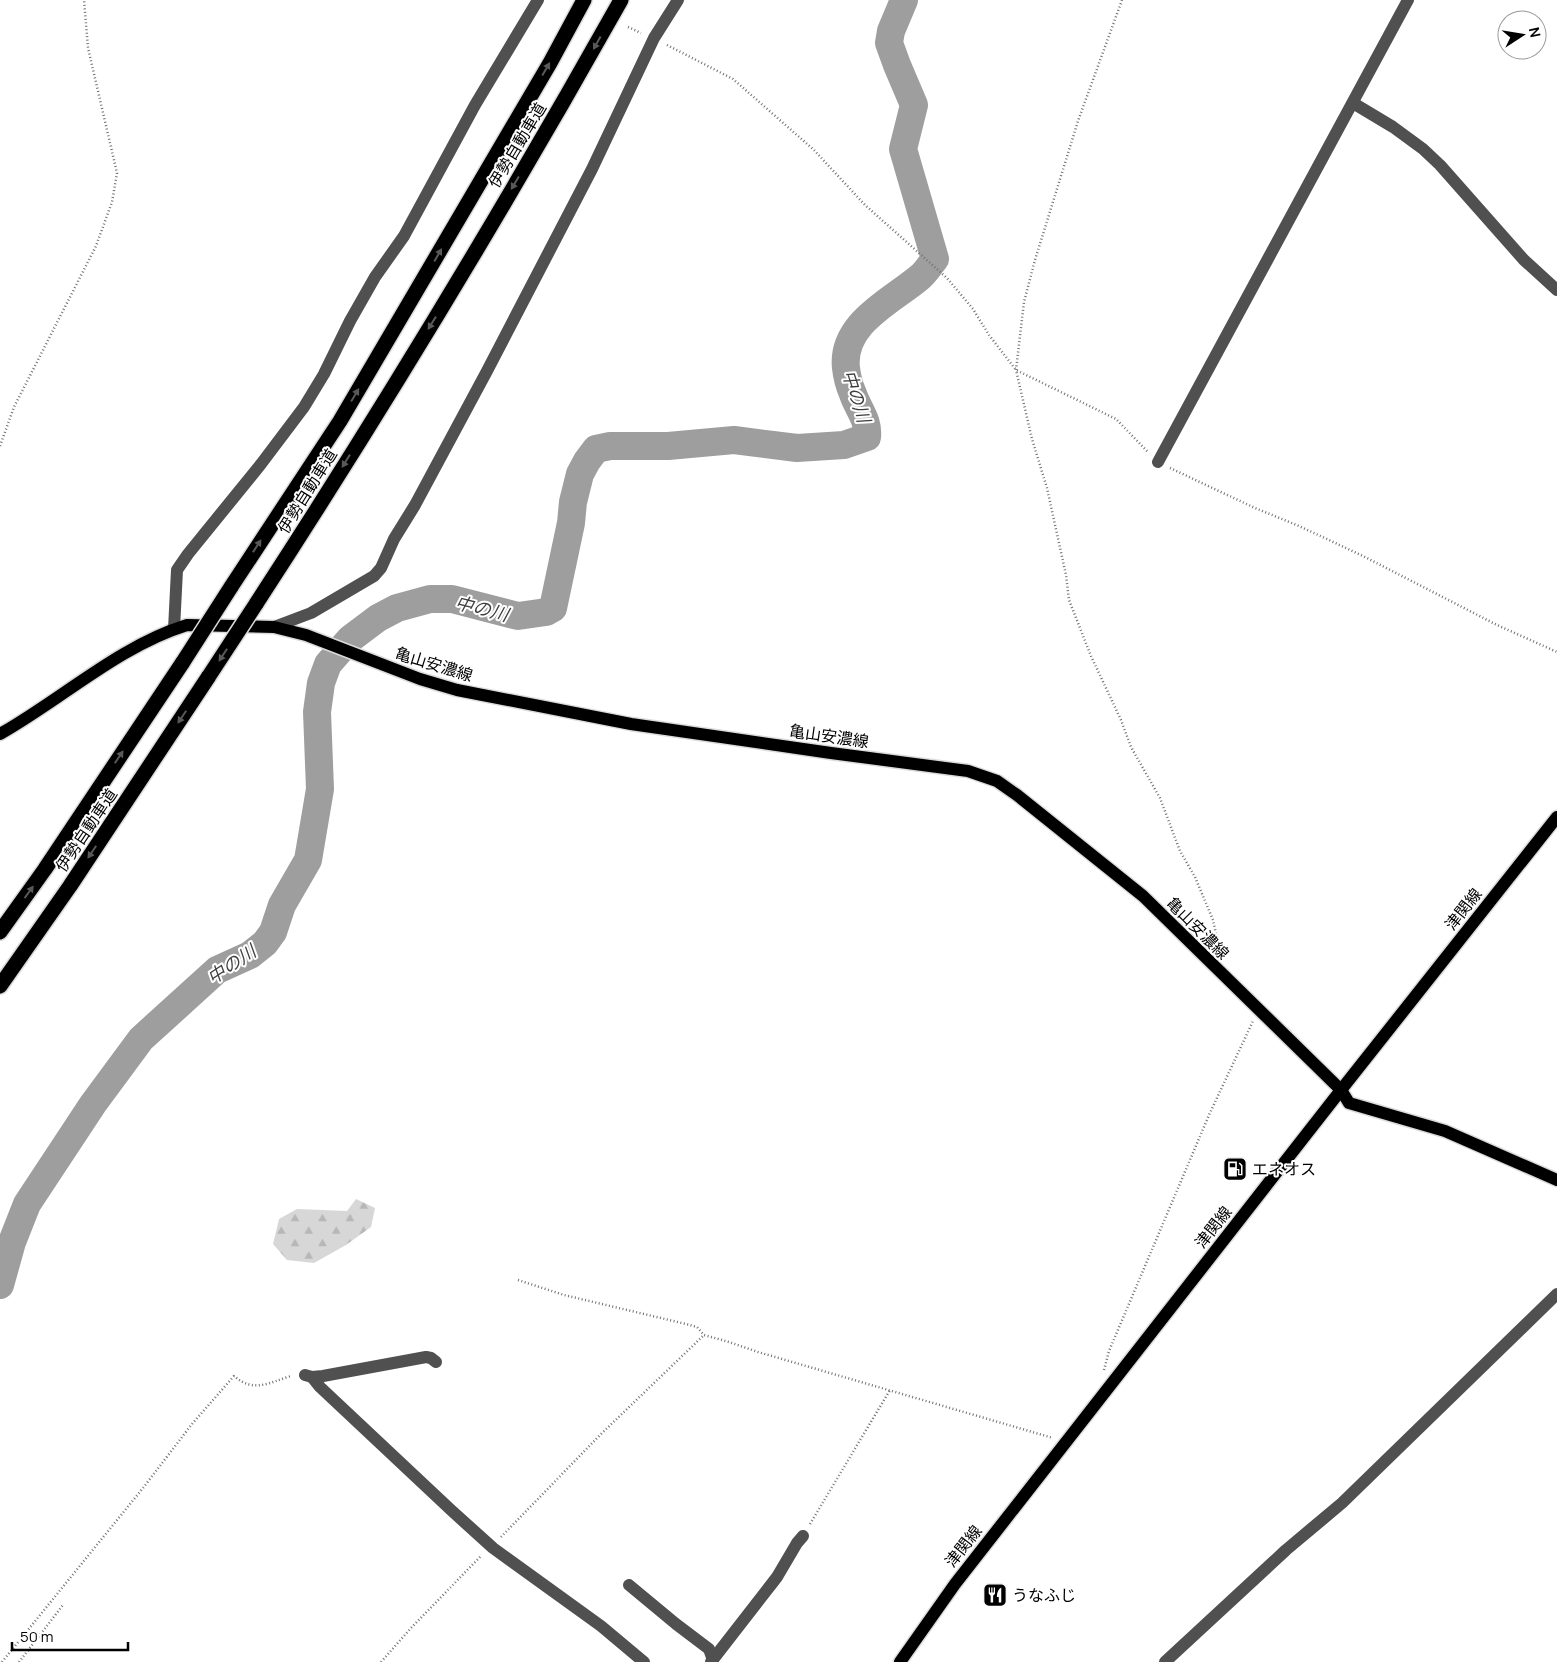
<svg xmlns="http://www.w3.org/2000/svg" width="1557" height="1662" font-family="Manrope,'Noto Sans JP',sans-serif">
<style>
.forest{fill:url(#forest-firs)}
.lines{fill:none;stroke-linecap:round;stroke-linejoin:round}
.river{stroke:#9e9e9e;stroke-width:28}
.major-casing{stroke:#dbdbdb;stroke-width:15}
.highway-casing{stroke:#dbdbdb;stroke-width:18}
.path{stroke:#727272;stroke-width:2.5;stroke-dasharray:1 2.5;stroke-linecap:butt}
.minor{stroke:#505050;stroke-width:12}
.major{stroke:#000;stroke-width:12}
.highway{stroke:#000;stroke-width:15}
.highway-bridge-casing{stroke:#dbdbdb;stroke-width:18;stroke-linecap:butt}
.highway-bridge{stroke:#000;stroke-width:15}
.oneway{fill:#595959}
.labels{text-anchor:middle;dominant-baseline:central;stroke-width:4;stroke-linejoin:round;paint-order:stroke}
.street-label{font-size:16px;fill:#000;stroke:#fff}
.poi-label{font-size:16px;fill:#000;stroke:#fff;text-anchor:start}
.water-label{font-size:18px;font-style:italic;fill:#3f3f3f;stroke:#fff}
</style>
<defs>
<pattern id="forest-firs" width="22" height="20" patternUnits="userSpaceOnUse" patternTransform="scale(1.25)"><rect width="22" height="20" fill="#d7d7d7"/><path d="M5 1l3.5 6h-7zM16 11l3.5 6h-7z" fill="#b7b7b7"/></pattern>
</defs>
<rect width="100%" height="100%" fill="#fff"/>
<!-- forest -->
<polygon class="forest" points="356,1199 375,1208 371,1227 346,1245 314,1263 287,1260 273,1244 279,1219 297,1209 347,1211"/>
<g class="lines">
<!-- river -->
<path class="river" d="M 0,1285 L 12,1242 L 27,1204 L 93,1104 L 141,1039 L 217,970 L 250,955 L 265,943 L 273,932 L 282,905 L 308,860 L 320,789 L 317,712 L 321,683 L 328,664 L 350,639 L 378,618 L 397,608 L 430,599 L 452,599 L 518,616 L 546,612 L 553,608 L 571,523 L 573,502 L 580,474 L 587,461 L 596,449 L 610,446 L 668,446 L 734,440 L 797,448 L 844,445 L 867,437 C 869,420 858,409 853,394 C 849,385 847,377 846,368 C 841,323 892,301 920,277 C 926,272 930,265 935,259 L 903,149 L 914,105 L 897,65 L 889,43 L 891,31 L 904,0"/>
<!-- major casing -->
<g class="major-casing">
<g id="major">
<path d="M 0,734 C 62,699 119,646 187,625 L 274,627 L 306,635 L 420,679 L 457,690 L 631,724 L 831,753 L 968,771 L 997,781 L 1017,795 L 1143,896 L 1341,1090 L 1349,1103 L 1445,1131 L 1557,1180"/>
<polyline points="900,1662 955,1584 1341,1090 1557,817"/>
</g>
</g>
<!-- highway casing -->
<g class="highway-casing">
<g id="highway">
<polyline points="231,587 340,421 550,63 584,0"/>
<path d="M 256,604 C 384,407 506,205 621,0"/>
<polyline points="0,932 45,869 183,662"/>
<polyline points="0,986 70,886 209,676"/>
</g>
</g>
<!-- path -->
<g class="path">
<polyline points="1122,0 1078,121 1035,260 1024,302 1016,370 1032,439 1047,488 1066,575 1069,600 1091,656 1121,720 1131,747 1160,798 1180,851 1195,877 1213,920 1217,938 1213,946"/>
<polyline points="628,27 641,33"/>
<polyline points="667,45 733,79 814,150 865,205 947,278 973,309 989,335 1016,370 1116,419 1148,452"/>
<polyline points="0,446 14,407 96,246 112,202 117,173 88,48 84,0"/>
<polyline points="1170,468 1255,508 1299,526 1363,556 1497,625 1557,652"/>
<polyline points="518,1280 564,1295 686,1324 697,1327 704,1335 729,1342 758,1352 1053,1438"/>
<polyline points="1104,1370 1109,1351 1209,1115 1253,1021"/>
<polyline points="810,1524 890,1390"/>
<polyline points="501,1537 600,1435 704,1335"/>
<path d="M 2,1662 L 143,1488 L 192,1424 L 234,1376 C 254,1393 268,1383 291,1376"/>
<polyline points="19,1662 63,1605"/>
<polyline points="381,1662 411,1628 481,1556"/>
</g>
<!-- minor -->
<g class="minor">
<polyline points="1353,103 1393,127 1423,149 1440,165 1524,260 1557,290"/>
<polyline points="1158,462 1408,0"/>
<polyline points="274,627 311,613 374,576 381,568 394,539 415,505 487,371 592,169 654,38 678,0"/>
<polyline points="174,629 177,570 188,554 261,464 304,407 324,374 350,321 375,277 404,236 475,105 538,0"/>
<polyline points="305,1375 312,1377 323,1376 426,1357 431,1358 436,1362"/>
<polyline points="312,1377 320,1387 451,1510 493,1548 601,1626 644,1662"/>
<polyline points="629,1585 676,1624 709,1649 713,1660"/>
<polyline points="711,1662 777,1577 797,1543 803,1536"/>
<polyline points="1165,1662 1286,1550 1342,1503 1557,1294"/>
</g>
<!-- major -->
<use href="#major" class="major"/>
<!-- highway -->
<use href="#highway" class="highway"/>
<!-- highway-bridge casing -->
<g class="highway-bridge-casing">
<g id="highway-bridge">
<polyline points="183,662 231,587"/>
<polyline points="209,676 256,604"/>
</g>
</g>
<!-- highway-bridge -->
<use href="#highway-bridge" class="highway-bridge"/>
</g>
<!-- one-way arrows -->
<defs><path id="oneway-solid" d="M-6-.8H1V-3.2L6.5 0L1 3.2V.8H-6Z" transform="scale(1.25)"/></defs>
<g class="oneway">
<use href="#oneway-solid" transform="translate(597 43) rotate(119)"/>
<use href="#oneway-solid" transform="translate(546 69) rotate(-60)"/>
<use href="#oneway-solid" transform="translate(515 183) rotate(121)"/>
<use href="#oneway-solid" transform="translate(438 255) rotate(-60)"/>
<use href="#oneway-solid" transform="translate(432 323) rotate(122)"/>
<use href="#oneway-solid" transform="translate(355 395) rotate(-59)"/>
<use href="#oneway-solid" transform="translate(346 461) rotate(122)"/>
<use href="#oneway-solid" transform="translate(257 546) rotate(-57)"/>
<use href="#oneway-solid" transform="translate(223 655) rotate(123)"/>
<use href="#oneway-solid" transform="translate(182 717) rotate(124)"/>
<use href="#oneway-solid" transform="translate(119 757) rotate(-56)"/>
<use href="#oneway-solid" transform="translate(92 852) rotate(124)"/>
<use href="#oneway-solid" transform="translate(29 892) rotate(-54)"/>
</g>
<!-- icons -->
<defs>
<g id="fuel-square" transform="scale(1.25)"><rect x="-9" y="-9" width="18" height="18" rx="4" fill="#000" stroke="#fff"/><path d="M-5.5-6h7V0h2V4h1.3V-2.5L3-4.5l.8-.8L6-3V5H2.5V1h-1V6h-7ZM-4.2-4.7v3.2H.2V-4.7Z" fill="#fff"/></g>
<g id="restaurant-square" transform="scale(1.25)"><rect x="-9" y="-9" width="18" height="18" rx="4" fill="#000" stroke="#fff"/><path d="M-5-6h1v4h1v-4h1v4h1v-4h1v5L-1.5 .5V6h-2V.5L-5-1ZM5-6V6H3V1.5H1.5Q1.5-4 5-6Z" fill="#fff"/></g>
</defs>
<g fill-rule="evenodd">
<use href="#fuel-square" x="1235" y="1169"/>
<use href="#restaurant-square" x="995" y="1595"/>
</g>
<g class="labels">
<!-- street labels -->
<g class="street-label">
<text transform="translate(517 145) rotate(-59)">伊勢自動車道</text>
<text transform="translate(307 491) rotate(-58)">伊勢自動車道</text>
<text transform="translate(434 664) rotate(17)">亀山安濃線</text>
<text transform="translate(829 736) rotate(8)">亀山安濃線</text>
<text transform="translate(86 830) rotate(-56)">伊勢自動車道</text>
<text transform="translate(1463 909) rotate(-52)">津関線</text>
<text transform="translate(1198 928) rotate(45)">亀山安濃線</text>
<text transform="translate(1213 1227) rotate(-52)">津関線</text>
<text transform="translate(963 1546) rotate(-52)">津関線</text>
</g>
<!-- poi labels -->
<g class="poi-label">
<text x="1252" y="1169">エネオス</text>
<text x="1012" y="1595">うなふじ</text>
</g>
<!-- water labels -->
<g class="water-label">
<text transform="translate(857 396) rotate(72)">中の川</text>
<text transform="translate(482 608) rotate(14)">中の川</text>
<text transform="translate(231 964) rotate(-34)">中の川</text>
</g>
</g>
<!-- north arrow -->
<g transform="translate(1522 35) rotate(78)"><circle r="24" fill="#ffffff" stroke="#999999"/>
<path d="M0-4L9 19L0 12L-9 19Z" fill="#000000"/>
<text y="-8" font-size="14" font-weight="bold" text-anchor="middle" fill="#000000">N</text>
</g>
<!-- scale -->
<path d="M12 1642v8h116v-8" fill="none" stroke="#000000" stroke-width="2.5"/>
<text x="20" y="1642" font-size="15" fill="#000000" stroke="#ffffff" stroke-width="4" paint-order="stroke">50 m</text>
</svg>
